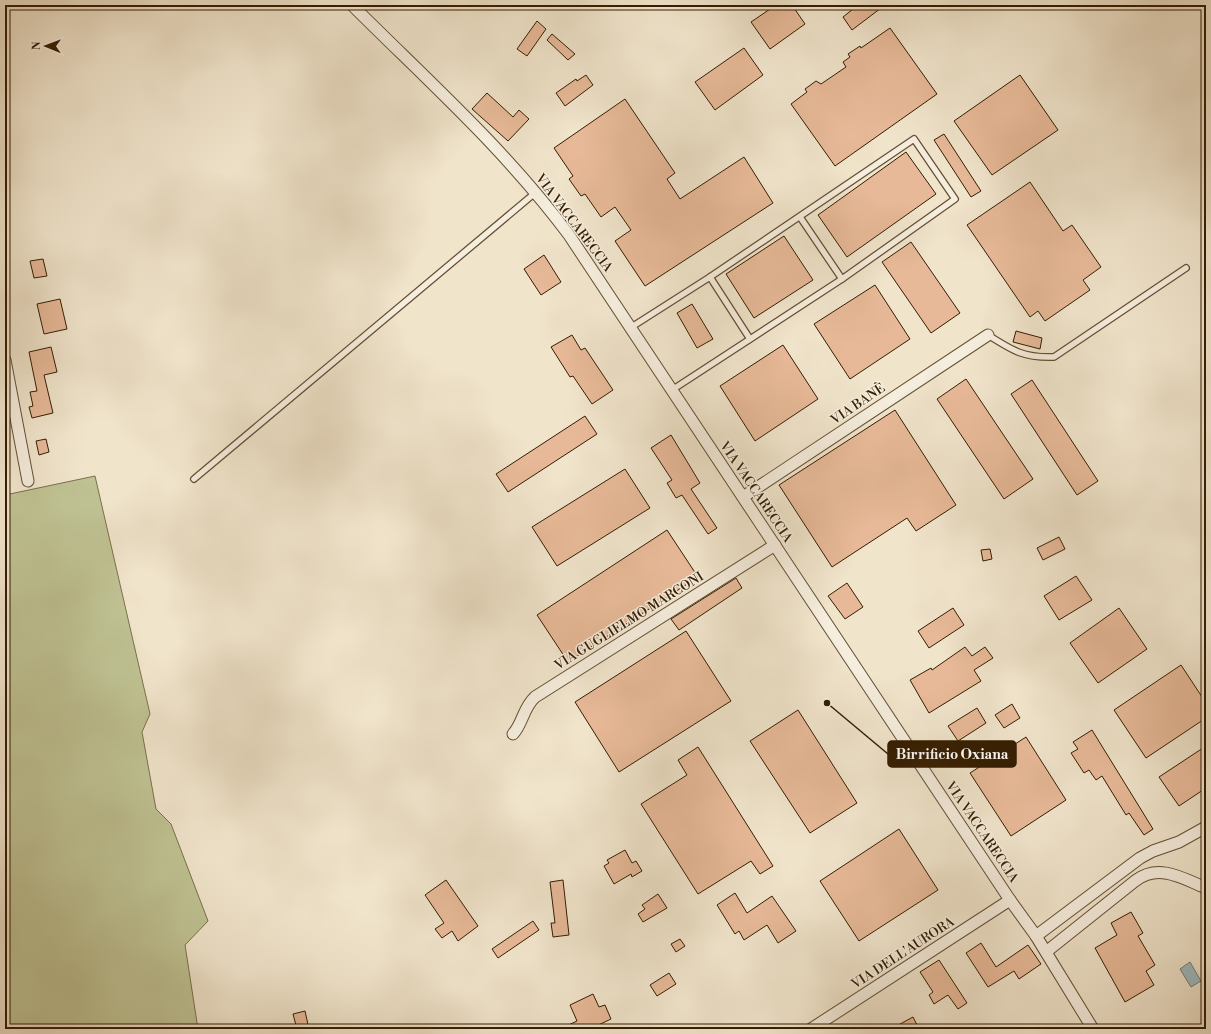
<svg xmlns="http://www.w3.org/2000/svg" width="1211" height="1034" font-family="'Libre Bodoni',serif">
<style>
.green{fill:#bfc293;stroke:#7a704a}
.water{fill:#9fbcc1;stroke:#747c74}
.building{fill:#e7b998;stroke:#341d00}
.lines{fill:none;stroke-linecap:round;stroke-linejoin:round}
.service-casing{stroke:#634f33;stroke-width:8}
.minor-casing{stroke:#634f33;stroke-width:13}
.service{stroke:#f5eddd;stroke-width:5.5}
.minor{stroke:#f5eddd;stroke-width:11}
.labels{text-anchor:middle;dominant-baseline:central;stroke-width:3;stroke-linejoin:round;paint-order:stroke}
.street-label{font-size:13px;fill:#341d00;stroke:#f5eddd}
.leader{fill:none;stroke:#341d00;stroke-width:1.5}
.callout-dot{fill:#341d00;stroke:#f5eddd;stroke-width:1.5}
.callout{fill:#341d00;stroke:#341d00;stroke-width:1.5}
.callout-label{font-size:14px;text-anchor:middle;font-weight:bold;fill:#fff}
</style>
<rect width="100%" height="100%" fill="#f0e4cb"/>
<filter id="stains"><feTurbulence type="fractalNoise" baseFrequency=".005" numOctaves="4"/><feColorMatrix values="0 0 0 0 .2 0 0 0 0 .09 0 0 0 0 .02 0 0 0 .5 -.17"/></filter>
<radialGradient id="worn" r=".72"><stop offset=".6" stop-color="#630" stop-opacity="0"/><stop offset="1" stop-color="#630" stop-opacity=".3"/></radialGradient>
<!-- green -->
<polygon class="green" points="95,476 150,714 142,732 156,809 171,824 208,921 185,945 198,1029 5,1029 5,495"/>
<!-- water -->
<polygon class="water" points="1190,962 1201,981 1191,987 1180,969"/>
<!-- building -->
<g class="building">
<polygon points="776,5 792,5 805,24 770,49 751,22"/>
<polygon points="858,5 885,5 852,30 843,17"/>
<polygon points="537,21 546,29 527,56 517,49"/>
<polygon points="890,28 937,94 835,166 791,104 807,92 805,89 816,81 821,84 846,67 843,62 850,57 848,54 860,46 861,48"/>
<polygon points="552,34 575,54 568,60 547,40"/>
<polygon points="744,48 763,75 715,110 695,82"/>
<polygon points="586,75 593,85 565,106 556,93 576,79 577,81"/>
<polygon points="1020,75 1058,130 992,175 954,121"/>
<polygon points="487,93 513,117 519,110 529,119 508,141 472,109"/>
<polygon points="625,99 675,173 667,179 680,199 744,157 773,203 645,286 615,241 631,230 615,207 601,217 585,194 581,196 569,179 573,176 554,148"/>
<polygon points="944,134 981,191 971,197 934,140"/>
<polygon points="906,152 936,194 847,257 818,215"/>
<polygon points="1030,182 1063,231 1072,225 1101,267 1083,280 1090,290 1045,321 1038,311 1030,317 967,225"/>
<polygon points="784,236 813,280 754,318 726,274"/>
<polygon points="911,242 960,313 931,333 882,262"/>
<polygon points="544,255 561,282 541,295 524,269"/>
<polygon points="43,259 47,276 34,278 30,261"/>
<polygon points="875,285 910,339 850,379 814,324"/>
<polygon points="60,299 67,329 44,334 37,304"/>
<polygon points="692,304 713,339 697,348 677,313"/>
<polygon points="1016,331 1042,338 1040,349 1013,342"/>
<polygon points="572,335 581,350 585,348 613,390 592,404 573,376 570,377 551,347"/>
<polygon points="783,345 818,399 755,441 720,386"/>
<polygon points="51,347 57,372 44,375 53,413 32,418 29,407 33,406 30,392 37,391 29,352"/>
<polygon points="966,379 1033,479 1004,499 937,399"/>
<polygon points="1032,380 1098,481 1077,495 1011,394"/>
<polygon points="895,410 956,505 916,531 907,518 832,567 779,485"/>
<polygon points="585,416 597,434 508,492 496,474"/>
<polygon points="671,435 700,483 691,489 717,528 708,534 682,495 676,498 667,483 672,480 651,448"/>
<polygon points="46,439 49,452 39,455 36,441"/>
<polygon points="625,469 650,508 557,566 532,527"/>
<polygon points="667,530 698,577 568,662 537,615"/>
<polygon points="1059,537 1065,549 1043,560 1037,548"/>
<polygon points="990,549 992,559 983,561 981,550"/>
<polygon points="1076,576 1092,600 1059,620 1044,596"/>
<polygon points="736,578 742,588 679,630 671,619"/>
<polygon points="847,583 863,607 845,619 828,596"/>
<polygon points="953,608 964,625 929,648 918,631"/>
<polygon points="1119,608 1147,649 1098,683 1070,643"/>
<polygon points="686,631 731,701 619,772 575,702"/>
<polygon points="965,647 972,656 985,647 993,658 974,670 981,681 929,713 910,680 931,668 932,670"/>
<polygon points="1181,665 1206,703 1206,718 1146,758 1114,710"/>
<polygon points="1012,704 1020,718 1004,728 995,715"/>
<polygon points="977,708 986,723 958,741 948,726"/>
<polygon points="798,710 857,803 810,833 750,741"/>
<polygon points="1092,730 1153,829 1144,835 1129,813 1126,815 1102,776 1096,780 1089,770 1084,773 1071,753 1078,749 1073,742"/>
<polygon points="1026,737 1066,800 1011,836 970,773"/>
<polygon points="1206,746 1206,788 1179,806 1159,777"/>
<polygon points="698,747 773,866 760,874 751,861 698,894 641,804 687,775 678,760"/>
<polygon points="899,829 938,890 859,941 820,881"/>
<polygon points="625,850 632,863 636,861 642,871 632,877 631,874 614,884 604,866 609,863 607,860"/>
<polygon points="446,880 478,926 458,941 452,931 442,938 435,929 444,923 425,895"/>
<polygon points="563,880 569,935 553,937 551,923 555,923 550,882"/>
<polygon points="735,893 747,913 772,896 796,931 778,943 767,925 744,940 739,931 735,934 717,905"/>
<polygon points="658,894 667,908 643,922 638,914 645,909 642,905"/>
<polygon points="1131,912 1143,933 1138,936 1155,965 1146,971 1154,985 1125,1002 1095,948 1117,935 1111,923"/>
<polygon points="533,921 539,930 498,958 492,949"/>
<polygon points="680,939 685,946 676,952 671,944"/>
<polygon points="981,943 996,967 1028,945 1041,964 1019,979 1014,971 988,987 966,953"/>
<polygon points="939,960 967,1003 958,1009 948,995 934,1004 929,995 933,992 920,972"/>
<polygon points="669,973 676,984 657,996 650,985"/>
<polygon points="593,994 599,1007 605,1005 611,1019 590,1029 560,1029 577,1021 570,1005"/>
<polygon points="305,1011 309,1029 297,1029 293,1014"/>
<polygon points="913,1017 919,1029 891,1029"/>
</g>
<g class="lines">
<!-- service casing -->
<g class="service-casing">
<g id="service">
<polyline points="800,217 842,279"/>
<polyline points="710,277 750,339"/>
<polyline points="630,328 710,277 914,139 955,199 842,279 672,390"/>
<path d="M 988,335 C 1013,351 1024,358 1054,357 L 1186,268"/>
<polyline points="194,479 535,193"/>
</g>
</g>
<!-- minor casing -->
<g class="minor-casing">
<g id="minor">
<path d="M 352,5 C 427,80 506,150 569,235 L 1010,900 L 1036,936 L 1093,1029"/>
<polyline points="5,360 28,481"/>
<polyline points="743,497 988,335"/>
<path d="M 513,734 C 523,723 523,708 535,697 L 775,545"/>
<polyline points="1036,936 1140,858 1153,851 1179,842 1206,827"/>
<path d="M 1046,952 L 1135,881 C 1159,863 1182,878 1206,888"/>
<polyline points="811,1029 1010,900"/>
</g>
</g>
<!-- service -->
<use href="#service" class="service"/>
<!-- minor -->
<use href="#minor" class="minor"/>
</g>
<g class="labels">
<!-- street labels -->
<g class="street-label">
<text transform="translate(574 223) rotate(53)">VIA VACCARECCIA</text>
<text transform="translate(858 404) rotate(-34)">VIA BANÈ</text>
<text transform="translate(756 492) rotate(56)">VIA VACCARECCIA</text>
<text transform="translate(629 621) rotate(-32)">VIA GUGLIELMO MARCONI</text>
<text transform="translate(982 832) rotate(56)">VIA VACCARECCIA</text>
<text transform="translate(903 953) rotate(-33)">VIA DELL'AURORA</text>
</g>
</g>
<!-- callouts -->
<path class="leader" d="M827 703L888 754"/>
<circle class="callout-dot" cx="827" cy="703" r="4"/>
<rect class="callout" x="888" y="741" width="128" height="26" rx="4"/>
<g class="callout-label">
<text x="952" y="759">Birrificio Oxiana</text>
</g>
<!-- margin -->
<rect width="1211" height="1034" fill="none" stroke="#f0e4cb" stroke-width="20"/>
<rect x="6" y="6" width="1199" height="1022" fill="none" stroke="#341d00" stroke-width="2"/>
<rect x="10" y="10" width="1191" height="1014" fill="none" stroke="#341d00"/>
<!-- north arrow -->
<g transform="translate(46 46) rotate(271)" stroke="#f5eddd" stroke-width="3" paint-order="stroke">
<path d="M0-3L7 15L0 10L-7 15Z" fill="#341d00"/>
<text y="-6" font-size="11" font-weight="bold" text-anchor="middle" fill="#341d00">N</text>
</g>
<rect width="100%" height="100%" filter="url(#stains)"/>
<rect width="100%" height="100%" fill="url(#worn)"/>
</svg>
